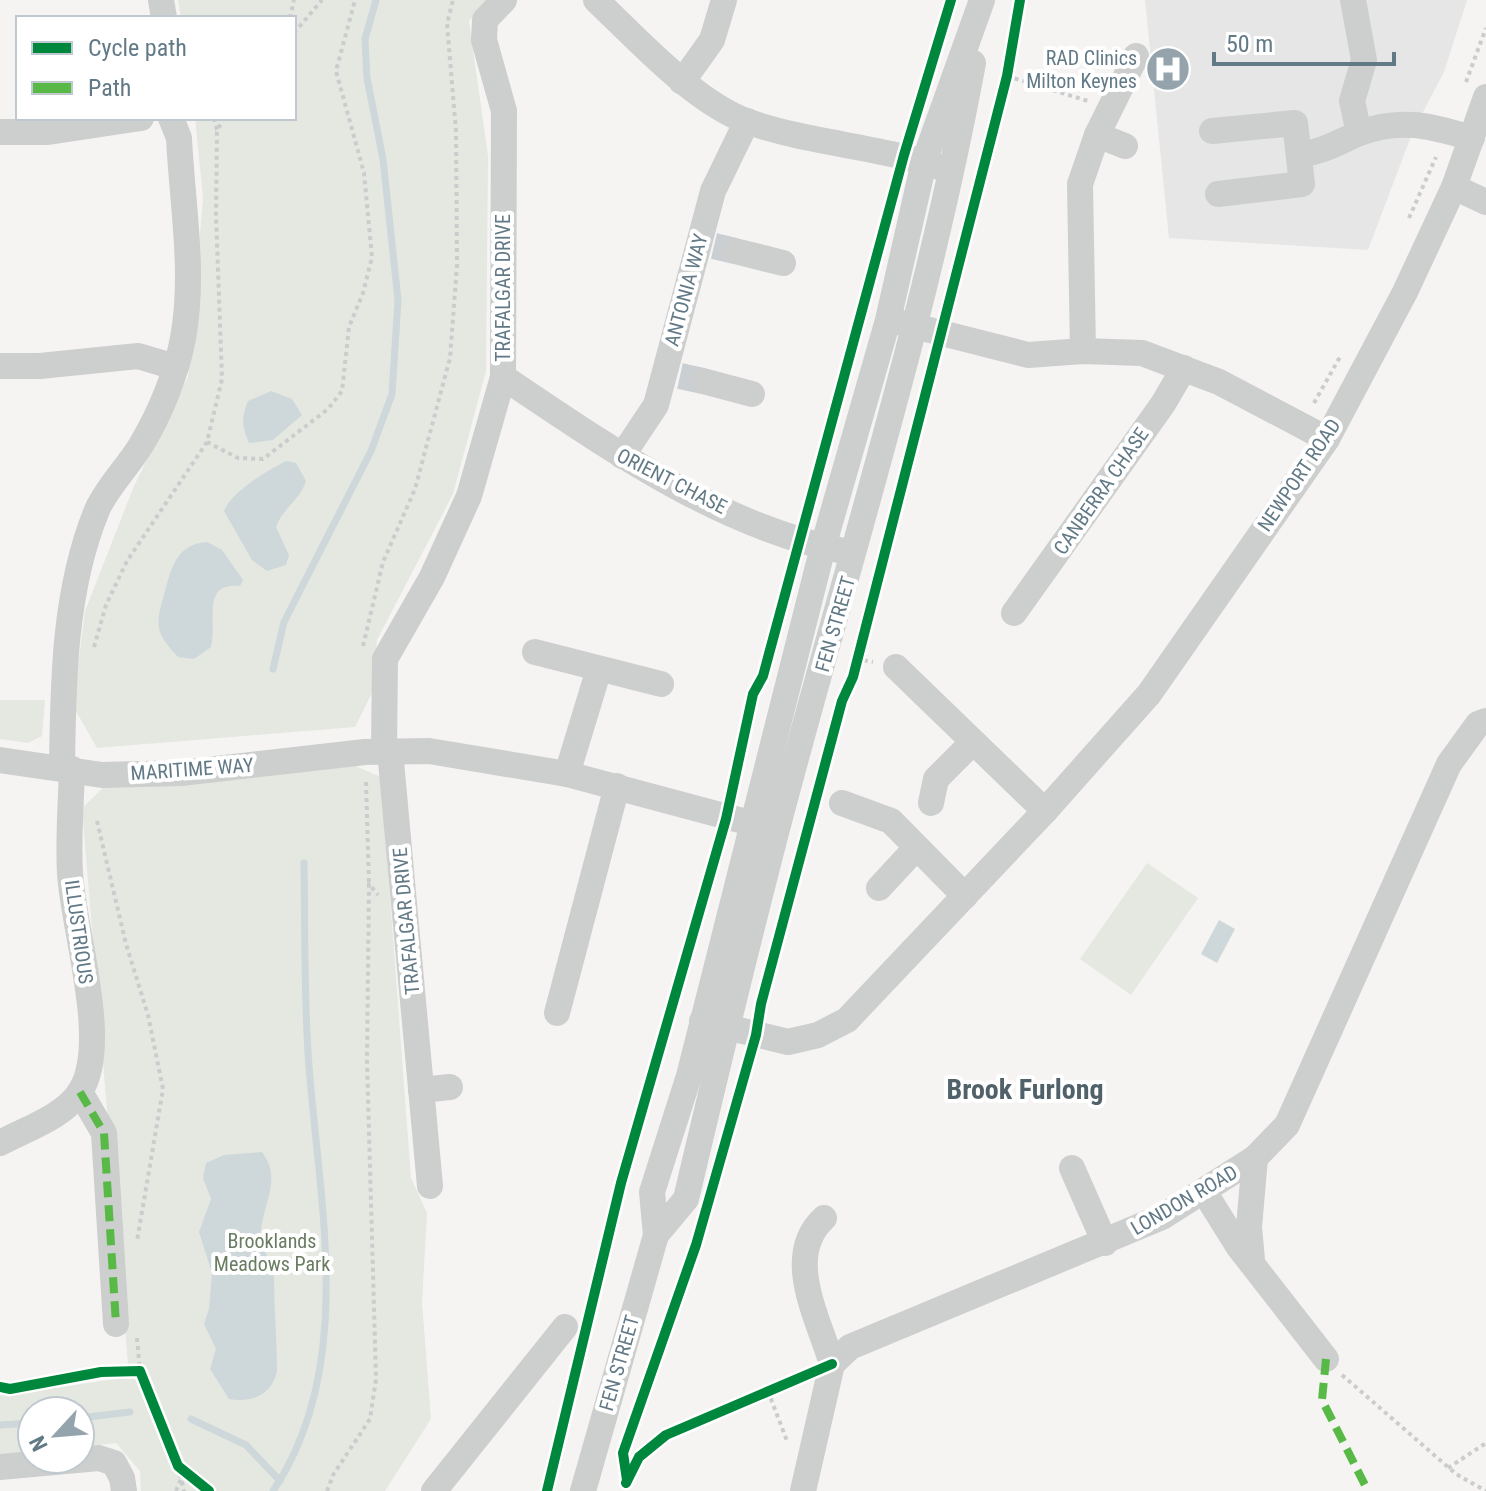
<svg xmlns="http://www.w3.org/2000/svg" width="1486" height="1491" font-family="'Roboto Condensed',sans-serif">
<style>
.built{fill:#e5e6e5}
.green{fill:#e4e8e0}
.water{fill:#ced7da}
.lines{fill:none;stroke-linecap:round;stroke-linejoin:round}
.stream{stroke:#ced7da;stroke-width:7}
.minor-tunnel{stroke:#c9cfd2;stroke-width:26;stroke-dasharray:26 13;stroke-linecap:butt}
.path{stroke:#cacccd;stroke-width:4;stroke-dasharray:4 4;stroke-linecap:butt}
.minor{stroke:#cdcece;stroke-width:26}
.quiet{stroke:#58b947;stroke-width:8;stroke-dasharray:16 8;stroke-linecap:butt}
.cycleway-casing{stroke:#fff;stroke-width:15}
.cycleway{stroke:#00873e;stroke-width:10}
.labels{text-anchor:middle;dominant-baseline:central;stroke-width:8;stroke-linejoin:round;paint-order:stroke}
.poi-label{font-size:20px;fill:#627986;stroke:#fff;text-anchor:end}
.street-label{font-size:20px;fill:#627986;stroke:#fff}
.park-label{font-size:20px;fill:#697c61;stroke:#fff}
.district-label{font-size:28px;font-weight:bold;fill:#50616a;stroke:#fff}
</style>
<rect width="100%" height="100%" fill="#f5f4f2"/>
<!-- built -->
<polygon class="built" points="1145,0 1467,0 1444,72 1413,131 1368,250 1169,238"/>
<!-- green -->
<g class="green">
<polygon points="178,0 487,0 469,21 488,156 486,371 453,494 377,640 372,693 355,727 97,748 73,706 85,611 134,486 188,377 203,198 195,118 294,118 294,18 181,18"/>
<polygon points="0,700 45,700 42,736 28,743 0,739"/>
<polygon points="351,764 381,777 411,1178 427,1213 422,1302 431,1419 385,1491 141,1491 140,1471 116,1443 80,1447 80,1411 32,1411 32,1452 0,1455 0,1393 8,1395 129,1377 82,808 105,786"/>
<polygon points="1147,863 1198,898 1131,995 1080,959"/>
</g>
<!-- water -->
<g class="water">
<path d="M 271,391 L 292,399 L 302,415 L 273,440 L 249,443 C 242,427 241,418 248,401 Z"/>
<path d="M 286,461 L 296,463 L 306,481 C 300,500 282,509 276,527 L 289,555 L 286,565 L 267,571 L 252,560 L 224,511 C 231,492 267,471 286,461 Z"/>
<path d="M 207,542 L 222,550 L 243,580 L 240,586 C 200,582 218,622 211,647 L 194,659 L 178,657 C 172,650 163,641 160,632 C 156,619 161,606 164,595 C 171,569 176,544 207,542 Z"/>
<polygon points="1219,920 1235,929 1217,963 1201,954"/>
<path d="M 262,1152 C 282,1179 264,1202 261,1230 C 258,1246 273,1261 274,1278 C 274,1309 277,1340 277,1371 C 272,1395 252,1403 229,1399 L 210,1369 L 216,1349 L 204,1324 L 209,1309 L 212,1273 L 199,1232 L 211,1199 L 203,1178 L 206,1163 L 224,1155 Z"/>
</g>
<g class="lines">
<!-- stream -->
<g class="stream">
<polyline points="273,669 284,622 371,451 392,394 398,300 383,159 367,78 365,39 376,0"/>
<polyline points="80,1418 130,1412"/>
<polyline points="191,1419 246,1445 280,1481"/>
<polyline points="0,1425 32,1423"/>
<path d="M 273,1491 C 359,1363 317,1195 308,1052 C 304,989 305,926 304,863"/>
</g>
<!-- minor-tunnel -->
<g class="minor-tunnel">
<polyline points="714,246 735,251"/>
<polyline points="680,376 703,381"/>
</g>
<!-- path -->
<g class="path">
<polyline points="290,18 294,0"/>
<polyline points="294,33 322,0"/>
<polyline points="1007,76 1088,101"/>
<polyline points="1466,82 1486,28"/>
<polyline points="214,118 217,130"/>
<polyline points="1409,218 1436,157"/>
<polyline points="1314,403 1341,355"/>
<polyline points="207,442 238,458 263,459 328,409 342,391 349,327 363,293 372,257 364,173 336,71 355,0"/>
<polyline points="363,646 383,562 415,489 450,358 457,265 456,131 447,24 453,0"/>
<polyline points="94,647 106,605 127,561 207,442 222,379 216,215 217,132 223,118"/>
<polyline points="856,659 873,662"/>
<polyline points="366,782 369,884"/>
<polyline points="97,821 126,944 148,1015 163,1089 137,1241"/>
<polyline points="137,1338 140,1371"/>
<polyline points="1342,1375 1456,1474 1486,1491"/>
<polyline points="768,1391 787,1441"/>
<polyline points="178,1466 184,1491"/>
<polyline points="1448,1468 1486,1443"/>
<polyline points="176,1491 181,1479"/>
<polyline points="327,1491 333,1475 370,1419 376,1379 367,1061 369,884 378,895"/>
</g>
<!-- minor -->
<g class="minor">
<polyline points="161,0 164,18"/>
<path d="M 596,0 C 637,39 695,103 749,122 C 809,143 877,146 939,167"/>
<polyline points="1353,0 1364,60 1352,101 1359,133"/>
<polyline points="682,82 712,40 724,0"/>
<polyline points="1212,131 1295,123 1302,184 1218,194"/>
<polyline points="0,132 48,132 141,118"/>
<polyline points="1097,135 1125,146"/>
<path d="M 1299,155 C 1322,152 1337,143 1357,134 C 1400,117 1430,126 1472,138"/>
<polyline points="1454,187 1486,202"/>
<polyline points="735,251 783,263"/>
<polyline points="902,323 1028,355 1083,351 1142,353 1219,382 1327,439"/>
<polyline points="1083,351 1080,184 1097,135 1136,56"/>
<polyline points="0,366 40,366 138,356 175,367"/>
<path d="M 503,377 C 606,446 716,524 839,550"/>
<polyline points="703,381 752,394"/>
<polyline points="622,456 656,405 713,191 747,121"/>
<polyline points="1014,613 1163,404 1184,368"/>
<polyline points="535,652 661,684"/>
<polyline points="896,667 1045,811"/>
<polyline points="390,751 430,1186"/>
<polyline points="384,752 385,659 432,577 469,496 503,377 504,111 484,40 485,20 504,0"/>
<polyline points="0,760 102,775 181,773 365,752 429,751 567,774 769,828"/>
<path d="M 62,767 C 63,682 64,590 97,510 C 107,487 128,467 141,445 C 160,414 177,372 183,338 C 195,273 182,202 179,138 L 171,118"/>
<polyline points="567,774 599,669"/>
<polyline points="842,803 891,821 965,896"/>
<polyline points="931,803 936,779 973,742"/>
<polyline points="879,888 916,848"/>
<polyline points="557,1013 617,786"/>
<polyline points="702,1021 788,1042 818,1035 847,1020 1045,811 1149,694 1327,439 1405,292 1454,187 1486,97"/>
<polyline points="421,1090 450,1087"/>
<polyline points="80,1092 104,1133 116,1324"/>
<path d="M 0,1143 C 26,1129 66,1116 81,1090 C 110,1042 73,929 70,873 C 68,839 71,803 72,769"/>
<polyline points="1072,1168 1105,1243"/>
<polyline points="1205,1193 1238,1246 1326,1359"/>
<path d="M 824,1218 C 783,1256 818,1317 832,1364"/>
<path d="M 656,1235 L 686,1199 C 715,1076 745,952 777,829 C 844,574 925,323 973,63"/>
<polyline points="1252,1260 1249,1227 1255,1158"/>
<polyline points="832,1364 850,1347 1162,1217 1255,1158 1287,1125 1449,764 1478,724 1486,721"/>
<polyline points="0,1467 99,1458 114,1463 122,1478 124,1491"/>
<polyline points="434,1491 565,1327"/>
<polyline points="583,1491 656,1235 652,1192 689,1076 823,547 888,320 924,162 982,0"/>
<polyline points="803,1491 832,1364"/>
</g>
<!-- quiet -->
<g class="quiet">
<polyline points="80,1092 104,1133 116,1324"/>
<polyline points="1326,1359 1322,1400 1368,1491"/>
</g>
<!-- cycleway casing -->
<g class="cycleway-casing">
<g id="cycleway">
<polyline points="0,1387 10,1389 101,1372 140,1371 178,1466 209,1491"/>
<polyline points="627,1480 623,1453 696,1245 756,1035 761,1004 842,701 853,677 1007,76 1020,0"/>
<polyline points="626,1483 639,1457 666,1435 832,1364"/>
<polyline points="547,1491 621,1183 726,819 753,694 763,676 904,155 951,0"/>
</g>
</g>
<!-- cycleway -->
<use href="#cycleway" class="cycleway"/>
</g>
<!-- icons -->
<defs>
<g id="hospital-disc" transform="scale(2.3)"><circle r="9.5" fill="#95a4ac" stroke="#fff"/><path d="M-5-5h3v3.5h4V-5h3V5h-3V1.5h-4V5h-3Z" fill="#fff"/></g>
</defs>
<g fill-rule="evenodd">
<use href="#hospital-disc" x="1168" y="69"/>
</g>
<g class="labels">
<!-- poi labels -->
<g class="poi-label">
<text x="1137" y="58">RAD Clinics<tspan x="1137" dy="23">Milton Keynes</tspan></text>
</g>
<!-- street labels -->
<g class="street-label">
<text transform="translate(503 288) rotate(-90)">TRAFALGAR DRIVE</text>
<text transform="translate(686 290) rotate(-75)">ANTONIA WAY</text>
<text transform="translate(1299 475) rotate(-56)">NEWPORT ROAD</text>
<text transform="translate(672 481) rotate(27)">ORIENT CHASE</text>
<text transform="translate(1101 491) rotate(-55)">CANBERRA CHASE</text>
<text transform="translate(835 624) rotate(-74)">FEN STREET</text>
<text transform="translate(192 769) rotate(-4)">MARITIME WAY</text>
<text transform="translate(406 921) rotate(-95)">TRAFALGAR DRIVE</text>
<text transform="translate(79 932) rotate(82)">ILLUSTRIOUS</text>
<text transform="translate(1184 1200) rotate(-30)">LONDON ROAD</text>
<text transform="translate(619 1363) rotate(-74)">FEN STREET</text>
</g>
<!-- park labels -->
<g class="park-label">
<text x="272" y="1241">Brooklands<tspan x="272" dy="23">Meadows Park</tspan></text>
</g>
<!-- district labels -->
<g class="district-label">
<text x="1025" y="1089">Brook Furlong</text>
</g>
</g>
<!-- legend -->
<rect x="16" y="16" width="280" height="104" fill="#ffffff" stroke="#c0c9cf" stroke-width="2"/>
<rect x="32" y="42" width="40" height="12" fill="#00873e" stroke="#c0c9cf" stroke-width="2"/>
<text x="88" y="56" font-size="24" fill="#627986">Cycle path</text>
<rect x="32" y="82" width="40" height="12" fill="#58b947" stroke="#c0c9cf" stroke-width="2"/>
<text x="88" y="96" font-size="24" fill="#627986">Path</text>
<!-- north arrow -->
<g transform="translate(56 1435) rotate(244)"><circle r="38" fill="#ffffff" stroke="#c0c9cf" stroke-width="2"/>
<path d="M0-6L14 30L0 20L-14 30Z" fill="#95a4ac"/>
<text y="-12" font-size="22" font-weight="bold" text-anchor="middle" fill="#627986">N</text>
</g>
<!-- scale -->
<path d="M1214 52v12h180v-12" fill="none" stroke="#627986" stroke-width="4"/>
<text x="1226" y="52" font-size="24" fill="#627986" stroke="#ffffff" stroke-width="6" paint-order="stroke">50 m</text>
</svg>
